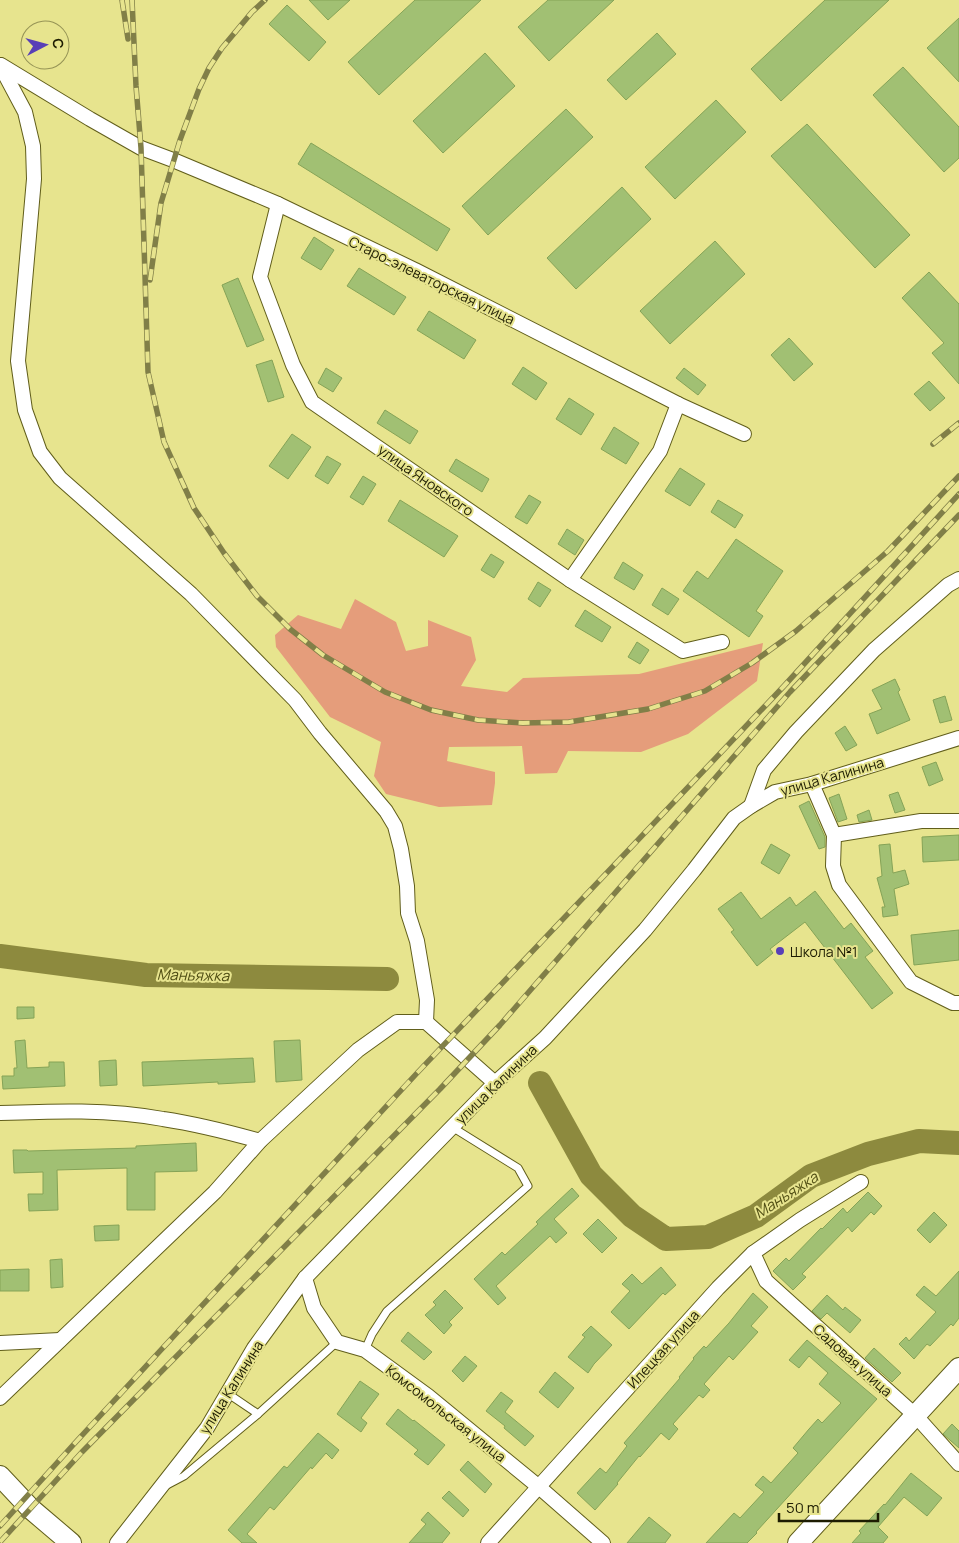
<svg xmlns="http://www.w3.org/2000/svg" width="959" height="1543" font-family="Manrope,sans-serif">
<style>
.forest{fill:#e59d7b}
.lines{fill:none;stroke-linecap:round;stroke-linejoin:round}
.river{stroke:#8d8a3e;stroke-width:24}
.building{fill:#a1c073;stroke:#85a357}
.lane-casing{stroke:#615e1b;stroke-width:9}
.street-casing{stroke:#615e1b;stroke-width:16}
.secondary-casing{stroke:#615e1b;stroke-width:22}
.lane{stroke:#fff;stroke-width:7}
.street{stroke:#fff;stroke-width:14}
.secondary{stroke:#fff;stroke-width:20}
.rail-casing{stroke:#817f48;stroke-width:5.5}
.rail{stroke:#e7e48e;stroke-width:4;stroke-dasharray:11;stroke-linecap:butt}
.poi-dot{fill:#583fb7;stroke:#e7e48e;stroke-width:2}
.labels{text-anchor:middle;dominant-baseline:central;stroke-width:4;stroke-linejoin:round;paint-order:stroke}
.street-label{font-size:14px;fill:#1d1c02;stroke:#e7e48e}
.poi-label{font-size:14px;fill:#1d1c02;stroke:#e7e48e;text-anchor:start}
.water-label{font-size:15px;font-style:italic;fill:#504e14;stroke:#e7e48e}
</style>
<rect width="100%" height="100%" fill="#e7e48e"/>
<!-- forest -->
<polygon class="forest" points="355,599 396,622 406,651 428,646 428,620 471,637 476,660 461,686 507,692 523,678 639,674 763,643 757,681 688,734 641,752 568,751 557,773 525,774 522,746 449,747 447,761 495,772 495,783 492,805 439,807 386,794 374,776 381,742 330,717 276,647 275,635 298,615 341,629"/>
<g class="lines">
<!-- river -->
<g class="river">
<polyline points="0,956 146,975 387,979"/>
<polyline points="540,1083 591,1175 632,1216 666,1239 708,1237 756,1216 811,1176 868,1154 919,1141 959,1143"/>
</g>
</g>
<!-- building -->
<g class="building">
<polygon points="309,0 350,0 328,20"/>
<polygon points="415,0 481,0 379,95 348,62"/>
<polygon points="548,0 614,0 549,61 518,27"/>
<polygon points="825,0 889,0 781,101 751,69"/>
<polygon points="287,5 326,42 309,61 269,24"/>
<polygon points="959,18 959,82 927,48"/>
<polygon points="657,33 676,54 626,100 607,80"/>
<polygon points="485,53 515,86 443,153 413,121"/>
<polygon points="903,67 959,127 959,158 944,172 873,95"/>
<polygon points="716,100 746,132 675,199 645,167"/>
<polygon points="566,109 593,137 488,235 462,206"/>
<polygon points="807,124 910,235 875,268 771,156"/>
<polygon points="311,143 450,229 437,251 298,164"/>
<polygon points="622,187 651,219 576,289 547,258"/>
<polygon points="314,237 334,250 321,270 301,258"/>
<polygon points="715,241 745,274 670,344 640,311"/>
<polygon points="359,268 406,297 394,315 347,286"/>
<polygon points="929,272 959,304 959,384 932,353 944,343 902,298"/>
<polygon points="238,278 264,340 247,347 222,285"/>
<polygon points="429,311 476,340 464,359 417,330"/>
<polygon points="789,338 813,364 794,381 771,355"/>
<polygon points="272,360 284,397 268,402 256,365"/>
<polygon points="523,367 547,383 536,400 512,384"/>
<polygon points="326,368 342,378 333,392 318,383"/>
<polygon points="684,368 706,385 698,395 676,378"/>
<polygon points="929,381 945,398 930,411 914,394"/>
<polygon points="569,398 594,414 581,435 556,419"/>
<polygon points="385,410 418,431 410,444 377,423"/>
<polygon points="614,427 639,443 626,464 601,449"/>
<polygon points="292,434 311,447 288,479 269,466"/>
<polygon points="327,456 341,464 328,484 315,476"/>
<polygon points="456,459 489,479 482,492 449,471"/>
<polygon points="680,468 705,484 690,506 665,491"/>
<polygon points="363,476 376,484 363,505 350,497"/>
<polygon points="529,495 541,502 527,524 515,517"/>
<polygon points="400,500 458,536 444,557 388,521"/>
<polygon points="718,500 743,515 735,528 711,512"/>
<polygon points="567,529 584,540 575,555 558,544"/>
<polygon points="736,539 783,571 756,611 763,616 749,637 683,591 697,571 708,579"/>
<polygon points="491,554 504,562 494,578 481,570"/>
<polygon points="623,562 643,575 634,590 614,578"/>
<polygon points="538,582 551,590 540,607 528,599"/>
<polygon points="662,588 679,599 668,615 652,605"/>
<polygon points="585,610 611,627 602,642 575,626"/>
<polygon points="637,642 649,650 640,664 628,657"/>
<polygon points="895,679 900,690 898,692 910,720 877,734 869,714 882,709 872,690"/>
<polygon points="945,696 952,720 940,723 933,700"/>
<polygon points="845,726 857,745 846,751 835,733"/>
<polygon points="936,762 943,780 929,786 922,767"/>
<polygon points="898,792 905,810 895,813 889,795"/>
<polygon points="839,794 847,819 838,822 829,798"/>
<polygon points="809,801 825,837 825,847 819,849 799,806"/>
<polygon points="869,810 872,820 859,822 857,815"/>
<polygon points="959,835 959,860 923,862 922,837"/>
<polygon points="771,844 790,855 779,874 761,863"/>
<polygon points="890,844 893,873 905,870 909,884 894,889 898,915 883,917 882,907 885,907 877,878 882,876 879,845"/>
<polygon points="815,891 844,929 851,923 873,951 865,957 893,993 872,1009 805,922 770,949 773,953 757,966 731,932 734,930 718,909 741,892 761,919 790,897 796,906"/>
<polygon points="959,930 959,960 914,965 911,935"/>
<polygon points="17,1007 34,1007 34,1018 17,1019"/>
<polygon points="25,1040 27,1068 49,1067 49,1062 64,1062 65,1086 3,1089 2,1076 14,1076 14,1068 17,1068 15,1041"/>
<polygon points="300,1040 302,1080 276,1082 274,1041"/>
<polygon points="253,1058 255,1082 218,1084 218,1082 143,1086 142,1062"/>
<polygon points="116,1060 117,1085 100,1086 99,1061"/>
<polygon points="196,1143 197,1171 155,1172 155,1210 127,1210 127,1168 57,1170 58,1210 29,1211 28,1194 43,1194 43,1172 14,1173 13,1150 27,1150 28,1151 136,1148 136,1146"/>
<polygon points="572,1188 579,1196 554,1219 567,1233 556,1243 550,1236 496,1286 506,1298 498,1305 474,1279 502,1252 505,1255 538,1224 536,1222"/>
<polygon points="868,1192 882,1206 874,1215 871,1212 852,1232 848,1227 802,1274 806,1277 793,1290 773,1271 786,1258 789,1261 821,1228 822,1229 843,1208 847,1213"/>
<polygon points="934,1212 947,1225 930,1243 917,1230"/>
<polygon points="598,1219 617,1238 602,1253 583,1234"/>
<polygon points="119,1225 119,1240 95,1241 94,1226"/>
<polygon points="62,1259 63,1287 51,1288 50,1260"/>
<polygon points="661,1267 676,1285 665,1295 663,1293 629,1329 611,1312 630,1291 622,1284 632,1274 642,1284"/>
<polygon points="29,1269 29,1291 0,1291 0,1270"/>
<polygon points="959,1271 959,1318 953,1326 951,1324 930,1346 927,1344 914,1359 899,1344 906,1337 909,1341 936,1312 916,1295 924,1286 936,1296"/>
<polygon points="445,1290 463,1308 449,1322 452,1325 444,1334 425,1315 436,1305 433,1302"/>
<polygon points="753,1293 768,1307 751,1326 758,1332 733,1360 729,1356 704,1384 710,1390 703,1398 699,1395 673,1424 678,1429 669,1440 661,1433 640,1457 639,1456 617,1483 618,1484 595,1510 577,1493 600,1468 606,1473 627,1446 624,1443 680,1378 679,1377 694,1359 693,1358 704,1346 706,1348 729,1323"/>
<polygon points="827,1295 843,1310 845,1307 861,1320 850,1333 827,1313 821,1319 812,1311"/>
<polygon points="591,1326 612,1345 594,1364 588,1373 568,1357 585,1337 582,1335"/>
<polygon points="408,1332 432,1352 424,1360 401,1341"/>
<polygon points="807,1340 877,1399 756,1532 757,1533 747,1543 706,1543 734,1513 740,1518 764,1492 755,1485 763,1476 771,1483 798,1453 793,1448 809,1429 818,1419 822,1423 841,1403 819,1384 828,1373 809,1356 799,1368 789,1360"/>
<polygon points="874,1348 901,1373 892,1382 865,1358"/>
<polygon points="465,1356 477,1366 463,1382 452,1371"/>
<polygon points="555,1372 574,1388 558,1408 539,1392"/>
<polygon points="360,1381 379,1394 361,1418 367,1423 361,1432 337,1414"/>
<polygon points="501,1392 513,1401 505,1412 534,1436 525,1446 504,1428 505,1426 486,1411"/>
<polygon points="398,1409 413,1421 414,1420 445,1445 428,1465 414,1454 418,1450 386,1424"/>
<polygon points="952,1424 959,1431 959,1448 943,1434"/>
<polygon points="318,1433 339,1450 332,1459 326,1453 312,1469 311,1467 274,1510 270,1507 247,1534 257,1543 242,1543 228,1530 284,1466 287,1468"/>
<polygon points="468,1461 492,1484 485,1493 460,1470"/>
<polygon points="911,1473 942,1498 927,1516 904,1497 878,1527 888,1537 883,1543 852,1543 861,1533 859,1531 884,1504 885,1505"/>
<polygon points="449,1491 469,1510 463,1517 442,1498"/>
<polygon points="428,1512 450,1533 442,1543 409,1543 426,1524 421,1520"/>
<polygon points="649,1517 671,1535 665,1543 627,1543"/>
</g>
<g class="lines">
<!-- lane casing -->
<g class="lane-casing">
<g id="lane">
<polyline points="365,1350 372,1334 387,1311 528,1186 518,1168 452,1127"/>
<polyline points="227,1393 258,1414"/>
<polyline points="167,1485 184,1476 258,1414 337,1342"/>
</g>
</g>
<!-- street casing -->
<g class="street-casing">
<g id="street">
<polyline points="0,65 25,112 33,146 34,179 18,361 25,410 40,452 60,478 191,594 295,700 320,733 386,811 395,826 401,849 407,886 408,913 417,941 427,1000 426,1022"/>
<polyline points="1,65 90,119 141,148 173,160 278,204 415,270 678,404 660,451 570,580"/>
<polyline points="278,204 260,277 293,365 312,402 570,580 683,651 722,642"/>
<polyline points="678,404 744,434"/>
<polyline points="812,784 834,835 833,866 839,885 911,982 953,1003 959,1003"/>
<polyline points="751,806 764,770 796,732 874,650 948,585 959,579"/>
<polyline points="834,835 921,821 959,821"/>
<path d="M 0,1113 C 54,1111 109,1109 163,1119 C 196,1124 228,1132 260,1141"/>
<polyline points="753,1253 766,1281 916,1416 959,1464"/>
<polyline points="305,1278 314,1308 337,1342 365,1350 428,1396 539,1487 603,1543"/>
<polyline points="0,1343 60,1340"/>
<polyline points="0,1398 215,1192 260,1141 358,1050 397,1022 426,1022 495,1083"/>
<polyline points="117,1543 207,1428 254,1348 305,1278 495,1083 545,1038 645,930 694,870 734,818 751,806 775,792 812,784 959,738"/>
<polyline points="488,1543 718,1288 753,1253 800,1220 861,1182"/>
</g>
</g>
<!-- secondary casing -->
<g class="secondary-casing">
<g id="secondary">
<polyline points="0,1476 31,1509 71,1543"/>
<polyline points="798,1543 959,1368"/>
</g>
</g>
<!-- lane -->
<use href="#lane" class="lane"/>
<!-- street -->
<use href="#street" class="street"/>
<!-- secondary -->
<use href="#secondary" class="secondary"/>
<!-- rail casing -->
<g class="rail-casing">
<g id="rail">
<polyline points="122,0 128,39"/>
<polyline points="132,0 136,86 141,148 148,372 164,442 194,508 224,553 257,596 290,629 323,655 385,692 431,710 478,720 523,723 569,722 648,709 705,691 752,663 796,631 888,551 959,476"/>
<polyline points="150,280 161,203 180,140 199,89 209,68 222,48 252,12 265,0"/>
<polyline points="933,444 959,423"/>
<polyline points="0,1526 74,1444 418,1072 784,686 959,494"/>
<polyline points="0,1542 82,1452 440,1089 500,1025 790,692 959,515"/>
</g>
</g>
<!-- rail -->
<use href="#rail" class="rail"/>
</g>
<!-- markers -->
<circle class="poi-dot" cx="780" cy="951" r="5"/>
<g class="labels">
<!-- street labels -->
<g class="street-label">
<text transform="translate(432 280) rotate(26)">Старо-элеваторская улица</text>
<text transform="translate(426 480) rotate(35)">улица Яновского</text>
<text transform="translate(832 776) rotate(-16)">улица Калинина</text>
<text transform="translate(496 1084) rotate(-44)">улица Калинина</text>
<text transform="translate(663 1349) rotate(-48)">Илецкая улица</text>
<text transform="translate(853 1360) rotate(42)">Садовая улица</text>
<text transform="translate(231 1387) rotate(-58)">улица Калинина</text>
<text transform="translate(446 1413) rotate(38)">Комсомольская улица</text>
</g>
<!-- poi labels -->
<g class="poi-label">
<text x="790" y="951">Школа №1</text>
</g>
<!-- water labels -->
<g class="water-label">
<text transform="translate(193 975) rotate(1)">Маньяжка</text>
<text transform="translate(786 1195) rotate(-33)">Маньяжка</text>
</g>
</g>
<!-- north arrow -->
<g transform="translate(45 45) rotate(84)"><circle r="24" fill="#e7e48e" stroke="#969456"/>
<path d="M0-4L9 19L0 12L-9 19Z" fill="#583fb7"/>
<text y="-8" font-size="14" font-weight="bold" text-anchor="middle" fill="#1d1c02">С</text>
</g>
<!-- scale -->
<path d="M779 1513v8h99v-8" fill="none" stroke="#1d1c02" stroke-width="2.5"/>
<text x="786" y="1513" font-size="15" fill="#1d1c02" stroke="#e7e48e" stroke-width="4" paint-order="stroke">50 m</text>
</svg>
